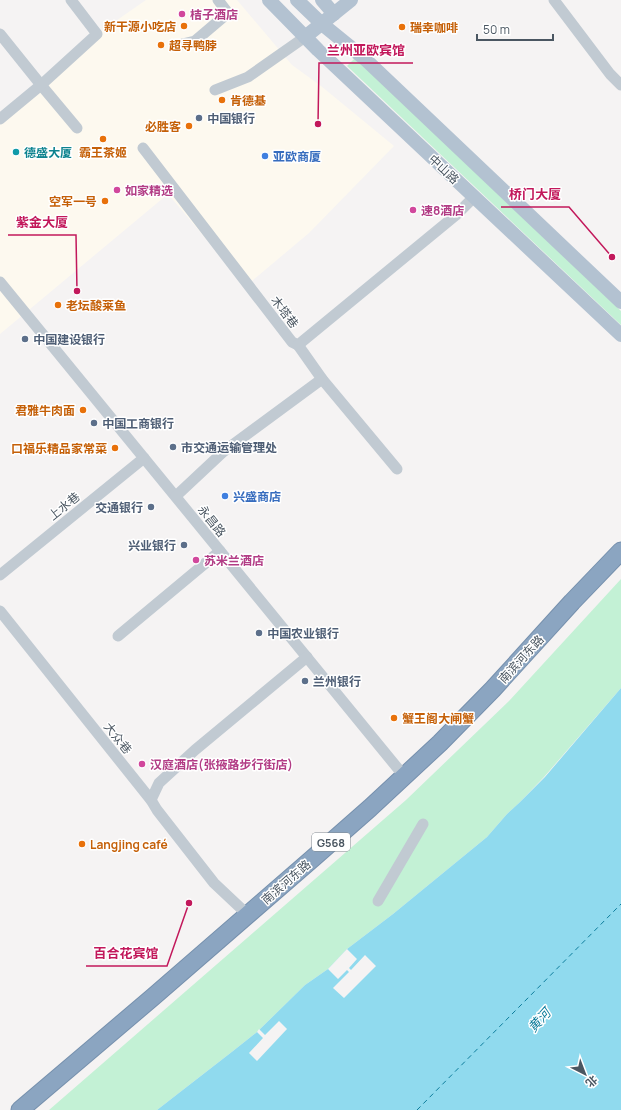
<svg xmlns="http://www.w3.org/2000/svg" width="621" height="1110" font-family="Manrope,'Noto Sans SC',sans-serif">
<style>
.commercial{fill:#fdf9ef}
.green{fill:#c3f1d5}
.water{fill:#90daee}
.pier{fill:#f5f3f3}
.lines{fill:none;stroke-linecap:round;stroke-linejoin:round}
.ferry{stroke:#0c7c9b;stroke-width:1;stroke-dasharray:5 4;stroke-linecap:butt}
.highway-casing{stroke:#7690ad;stroke-width:19}
.minor{stroke:#c1cad2;stroke-width:11}
.major{stroke:#b3c2d1;stroke-width:14}
.highway{stroke:#8ba5c1;stroke-width:17}
.hotel-dot{fill:#d1479c;stroke:#fff;stroke-width:1.5}
.food-dot{fill:#e8710a;stroke:#fff;stroke-width:1.5}
.service-dot{fill:#5c6f8a;stroke:#fff;stroke-width:1.5}
.culture-dot{fill:#0f9aa8;stroke:#fff;stroke-width:1.5}
.shop-dot{fill:#3f7fe0;stroke:#fff;stroke-width:1.5}
.labels{text-anchor:middle;dominant-baseline:central;stroke-width:3;stroke-linejoin:round;paint-order:stroke}
.shield{fill:#fff;stroke:#808990;stroke-width:1}
.shield-label{font-size:11px;font-weight:bold;fill:#4a5661}
.hotel-label{font-size:12px;font-weight:bold;fill:#b23c85;stroke:#fff;text-anchor:start}
.food-label{font-size:12px;font-weight:bold;fill:#c56008;stroke:#fff;text-anchor:start}
.service-label{font-size:12px;font-weight:bold;fill:#4e5e75;stroke:#fff;text-anchor:start}
.culture-label{font-size:12px;font-weight:bold;fill:#0d838f;stroke:#fff;text-anchor:start}
.shop-label{font-size:12px;font-weight:bold;fill:#366cbe;stroke:#fff;text-anchor:start}
.street-label{font-size:12px;fill:#4a5661;stroke:#fff}
.water-label{font-size:13px;font-style:italic;fill:#0c7c9b;stroke:#fff}
.leader{fill:none;stroke:#c2185b;stroke-width:1.5}
.callout-dot{fill:#c2185b;stroke:#fff;stroke-width:1.5}
.callout-label{font-size:13px;text-anchor:middle;font-weight:bold;fill:#c2185b;stroke:#fff;stroke-width:3;stroke-linejoin:round;paint-order:stroke}
</style>
<rect width="100%" height="100%" fill="#f5f3f3"/>
<!-- commercial -->
<polygon class="commercial" points="146,0 237,0 292,65 321,86 394,146 309,233 246,286 168,194 0,334 0,119 97,34"/>
<!-- green -->
<g class="green">
<polygon points="355,58 621,311 621,325 347,66"/>
<polygon points="621,579 621,688 544,777 519,803 507,814 487,837 393,914 347,949 328,969 305,985 257,1032 233,1051 157,1110 49,1110 406,800 509,701"/>
</g>
<!-- water -->
<polygon class="water" points="621,688 621,1110 157,1110 233,1051 257,1032 305,985 328,969 347,949 393,914 487,837 507,814 519,803 545,777"/>
<!-- pier -->
<g class="pier">
<polygon points="347,949 357,959 349,968 351,970 365,955 376,966 344,998 333,988 349,972 347,970 338,979 328,969"/>
<polygon points="279,1021 287,1029 257,1061 249,1053 263,1038 257,1032 259,1029 265,1035"/>
</g>
<g class="lines">
<!-- ferry -->
<polyline class="ferry" points="417,1110 621,904"/>
<!-- highway casing -->
<g class="highway-casing">
<polyline id="highway" points="20,1110 153,997 312,859 370,808 440,743 493,689 572,602 621,551"/>
</g>
<!-- minor -->
<g class="minor">
<polyline points="554,0 610,74 621,85"/>
<polyline points="0,34 41,85 77,128"/>
<polyline points="178,45 195,41 228,13 218,0"/>
<polyline points="215,90 248,77 305,37"/>
<polyline points="0,119 41,85 97,34 71,0"/>
<polyline points="143,148 292,342 298,345 456,215 474,197"/>
<polyline points="0,282 404,776"/>
<polyline points="298,345 322,379 397,469"/>
<polyline points="176,496 223,452 322,379"/>
<polyline points="0,575 144,458"/>
<polyline points="0,611 151,800 157,810 214,883 248,915"/>
<polyline points="118,636 220,551"/>
<polyline points="151,800 159,783 195,750 307,657"/>
<polyline points="378,901 423,824"/>
</g>
<!-- major -->
<g class="major">
<polyline points="269,0 318,50 621,335"/>
<polyline points="297,0 322,24 365,59 621,302"/>
<polyline points="322,0 334,14"/>
<polyline points="305,37 351,0"/>
</g>
<!-- highway -->
<use href="#highway" class="highway"/>
</g>
<!-- markers -->
<g class="hotel-dot">
<circle cx="182" cy="14" r="4"/>
<circle cx="117" cy="190" r="4"/>
<circle cx="413" cy="210" r="4"/>
<circle cx="196" cy="560" r="4"/>
<circle cx="142" cy="764" r="4"/>
</g>
<g class="food-dot">
<circle cx="184" cy="26" r="4"/>
<circle cx="402" cy="27" r="4"/>
<circle cx="161" cy="45" r="4"/>
<circle cx="222" cy="100" r="4"/>
<circle cx="189" cy="126" r="4"/>
<circle cx="103" cy="139" r="4"/>
<circle cx="105" cy="201" r="4"/>
<circle cx="58" cy="305" r="4"/>
<circle cx="83" cy="410" r="4"/>
<circle cx="115" cy="448" r="4"/>
<circle cx="394" cy="718" r="4"/>
<circle cx="82" cy="844" r="4"/>
</g>
<g class="service-dot">
<circle cx="199" cy="118" r="4"/>
<circle cx="25" cy="339" r="4"/>
<circle cx="94" cy="423" r="4"/>
<circle cx="173" cy="447" r="4"/>
<circle cx="151" cy="507" r="4"/>
<circle cx="184" cy="545" r="4"/>
<circle cx="259" cy="633" r="4"/>
<circle cx="305" cy="681" r="4"/>
</g>
<circle class="culture-dot" cx="16" cy="152" r="4"/>
<g class="shop-dot">
<circle cx="265" cy="156" r="4"/>
<circle cx="225" cy="496" r="4"/>
</g>
<g class="labels">
<!-- shield labels -->
<rect class="shield" x="312" y="833" width="38" height="18" rx="3"/>
<g class="shield-label">
<text x="331" y="842">G568</text>
</g>
<!-- hotel labels -->
<g class="hotel-label">
<text x="190" y="14">桔子酒店</text>
<text x="125" y="190">如家精选</text>
<text x="421" y="210">速8酒店</text>
<text x="204" y="560">苏米兰酒店</text>
<text x="150" y="764">汉庭酒店(张掖路步行街店)</text>
</g>
<!-- food labels -->
<g class="food-label">
<text x="176" y="26" text-anchor="end">新干源小吃店</text>
<text x="410" y="27">瑞幸咖啡</text>
<text x="169" y="45">超寻鸭脖</text>
<text x="230" y="100">肯德基</text>
<text x="181" y="126" text-anchor="end">必胜客</text>
<text x="103" y="152" text-anchor="middle">霸王茶姬</text>
<text x="97" y="201" text-anchor="end">空军一号</text>
<text x="66" y="305">老坛酸莱鱼</text>
<text x="75" y="410" text-anchor="end">君雅牛肉面</text>
<text x="107" y="448" text-anchor="end">口福乐精品家常菜</text>
<text x="402" y="718">蟹王阁大闸蟹</text>
<text x="90" y="844">Langjing café</text>
</g>
<!-- service labels -->
<g class="service-label">
<text x="207" y="118">中国银行</text>
<text x="33" y="339">中国建设银行</text>
<text x="102" y="423">中国工商银行</text>
<text x="181" y="447">市交通运输管理处</text>
<text x="143" y="507" text-anchor="end">交通银行</text>
<text x="176" y="545" text-anchor="end">兴业银行</text>
<text x="267" y="633">中国农业银行</text>
<text x="313" y="681">兰州银行</text>
</g>
<!-- culture labels -->
<g class="culture-label">
<text x="24" y="152">德盛大厦</text>
</g>
<!-- shop labels -->
<g class="shop-label">
<text x="273" y="156">亚欧商厦</text>
<text x="233" y="496">兴盛商店</text>
</g>
<!-- street labels -->
<g class="street-label">
<text transform="translate(444 169) rotate(43)">中山路</text>
<text transform="translate(285 312) rotate(53)">木塔巷</text>
<text transform="translate(64 506) rotate(-39)">上水巷</text>
<text transform="translate(212 521) rotate(51)">永昌路</text>
<text transform="translate(521 659) rotate(-48)">南滨河东路</text>
<text transform="translate(118 738) rotate(51)">大众巷</text>
<text transform="translate(286 882) rotate(-41)">南滨河东路</text>
</g>
<!-- water labels -->
<g class="water-label">
<text transform="translate(539 1020) rotate(-48)">黄河</text>
</g>
</g>
<!-- callouts -->
<path class="leader" d="M318 124L319 63H413M612 257L569 207H501M77 291L76 235H8M189 903L167 966H86"/>
<g class="callout-dot">
<circle cx="318" cy="124" r="4"/>
<circle cx="612" cy="257" r="4"/>
<circle cx="77" cy="291" r="4"/>
<circle cx="189" cy="903" r="4"/>
</g>
<g class="callout-label">
<text x="366" y="55">兰州亚欧宾馆</text>
<text x="535" y="199">桥门大厦</text>
<text x="42" y="227">紫金大厦</text>
<text x="126" y="958">百合花宾馆</text>
</g>
<!-- north arrow -->
<g transform="translate(585 1074) rotate(138)" stroke="#ffffff" stroke-width="3" paint-order="stroke">
<path d="M0-3L7 15L0 10L-7 15Z" fill="#4a5661"/>
<text y="-6" font-size="11" font-weight="bold" text-anchor="middle" fill="#4a5661">北</text>
</g>
<!-- scale -->
<path d="M477 34v6h76v-6" fill="none" stroke="#4a5661" stroke-width="2"/>
<text x="483" y="34" font-size="12" fill="#4a5661" stroke="#ffffff" stroke-width="3" paint-order="stroke">50 m</text>
</svg>
